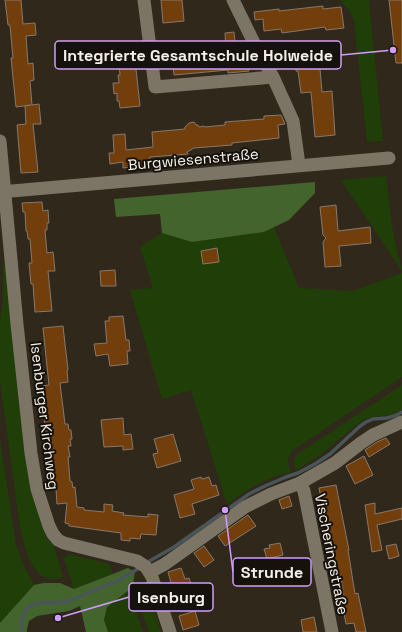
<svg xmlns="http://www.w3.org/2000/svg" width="402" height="632" font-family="'Space Grotesk',sans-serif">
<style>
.green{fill:#203e08}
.forest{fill:#43652d}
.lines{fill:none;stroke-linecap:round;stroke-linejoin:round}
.stream{stroke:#4a5559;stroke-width:3.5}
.building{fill:#723f0c;stroke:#87786c}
.minor{stroke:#7c7464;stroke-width:13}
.labels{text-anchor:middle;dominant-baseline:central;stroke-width:4;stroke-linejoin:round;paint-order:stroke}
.street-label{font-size:15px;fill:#f5f0e7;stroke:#15120c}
.leader{fill:none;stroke:#d19dfe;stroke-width:1.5}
.callout-dot{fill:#d19dfe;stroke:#15120c;stroke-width:1.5}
.callout{fill:#15120c;stroke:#d19dfe;stroke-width:1.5}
.callout-label{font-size:16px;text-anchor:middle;font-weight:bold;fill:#f5f0e7}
</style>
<rect width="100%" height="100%" fill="#30291b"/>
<!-- green -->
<g class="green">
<polygon points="340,0 369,0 383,141 367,142 354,20 350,11"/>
<path d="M 386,176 C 389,200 391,224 396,247 C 397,256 402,263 402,271 L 341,180 Z"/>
<path d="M 274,227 L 299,288 L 353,291 L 402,273 L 402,377 L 292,451 C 286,459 288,463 291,472 C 275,476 259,482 246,491 C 239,495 234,500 227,504 L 191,390 L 162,399 L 130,290 L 153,288 L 140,247 L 162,233 L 183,228 L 192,242 L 264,232 Z"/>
<path d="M 5,263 L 40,518 L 47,537 L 54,546 L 63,577 C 60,578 57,579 54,579 C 32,581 24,545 20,528 L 0,381 L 0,320 L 3,300 L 3,267 Z"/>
<polygon points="402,385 402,409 397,413 364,419 320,455 295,471 294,459 296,455"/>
<polygon points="0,440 16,544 21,560 34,585 38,601 0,626"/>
<polygon points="69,554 109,564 113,573 74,589 64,559"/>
<polygon points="145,584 161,632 149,632 134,588"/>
<polygon points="129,590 143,632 108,632 104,620 107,607"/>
</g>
<!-- forest -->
<g class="forest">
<polygon points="315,182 315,193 289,220 264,232 192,242 162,233 160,214 116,217 114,199"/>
<polygon points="128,568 135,572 133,584 129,590 107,607 104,620 108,632 86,632 80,606 69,611 37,616 29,621 27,629 27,632 0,632 0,623 34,585 44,583 60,583 74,589"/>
</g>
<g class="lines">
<!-- stream -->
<g class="stream">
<polyline points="146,563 174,547 249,494 265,486 286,477 298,473 315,464 330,454 359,427 366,422 373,419 387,418 397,415 402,412"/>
<path d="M 22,632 C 20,619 24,604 39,603 C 43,602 46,603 49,603 C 56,603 62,603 69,601 L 117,581 L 141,567"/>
</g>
</g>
<!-- building -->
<g class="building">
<polygon points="5,0 21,0 23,24 35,23 36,35 26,36 28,64 33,63 34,80 30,81 32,105 39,104 41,124 33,124 38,172 21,173 17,125 26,124 25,106 31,105 16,107 11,58 13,58 10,25 8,25"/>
<polygon points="161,0 182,0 184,21 163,23"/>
<polygon points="389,0 402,0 402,63 396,63"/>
<polygon points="323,6 323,9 341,7 344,28 326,30 325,27 282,33 281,29 264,31 263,19 255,20 254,12 279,9 279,11"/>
<polygon points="234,32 235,42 244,41 246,45 249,71 228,73 228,70 174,75 172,56 226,50 225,33"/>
<polygon points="133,42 140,106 120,108 119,101 117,101 117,93 114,94 113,83 119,83 118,75 120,75 117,43"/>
<polygon points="315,50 317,69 320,69 322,92 332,91 335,135 315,137 311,92 301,93 298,71 296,71 295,51"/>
<polygon points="281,115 285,124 278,125 279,138 232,143 232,145 194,148 187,152 188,154 150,157 150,165 123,168 123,162 110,164 109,153 114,153 113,135 125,134 126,150 153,147 152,132 185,129 185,127 189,123 194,122 196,125 198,125 199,127 204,126 205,127 225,125 225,122 264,119 264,116"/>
<polygon points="42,202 43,211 48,210 49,223 47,223 47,230 45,230 47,253 53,252 55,271 48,271 52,311 35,312 33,284 31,284 29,263 32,263 30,239 28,239 27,231 26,231 25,212 23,212 22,203"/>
<polygon points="336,205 338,231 370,227 371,243 339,246 341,266 325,267 323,242 326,238 323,235 320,207"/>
<polygon points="217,248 219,262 203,264 201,251"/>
<polygon points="115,270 116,286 101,286 100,271"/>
<polygon points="123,316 126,340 129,340 130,351 127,351 128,364 110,366 108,354 96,356 94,344 107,343 105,321 109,321 109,317"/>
<polygon points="63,326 68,370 67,370 68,382 60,383 65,424 68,424 69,430 71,430 72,439 70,439 71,446 68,446 70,457 68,457 70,481 72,482 73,488 75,487 77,507 84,508 84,510 104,512 104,504 113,505 112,511 124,513 123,515 148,517 148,514 158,515 156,535 141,534 140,539 130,538 130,541 121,540 121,533 69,526 69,524 65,523 67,503 57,504 56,489 53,489 48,439 47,439 45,427 42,386 49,385 43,328"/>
<polygon points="123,418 124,435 131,434 133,449 123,450 123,446 104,447 101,420"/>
<polygon points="173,434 181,461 157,468 153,454 158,453 154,439"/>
<polygon points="386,438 390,444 369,457 365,450 377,442"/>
<polygon points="364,456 373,475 355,484 346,466"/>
<polygon points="201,477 202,479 209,477 212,486 216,485 219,495 192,504 195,514 180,518 174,495 194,489 191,480"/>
<polygon points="336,485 349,550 348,550 355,594 358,593 366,632 356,632 354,623 346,624 341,596 344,596 341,579 337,580 319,488"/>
<polygon points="289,496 292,506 282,509 279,500"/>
<polygon points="375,503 375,514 402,508 402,519 377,525 382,550 372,552 365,505"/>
<polygon points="248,515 256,526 225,546 218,536"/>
<polygon points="280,543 283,555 267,559 264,549 270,548 269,545"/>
<polygon points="396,544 399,556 389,559 386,546"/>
<polygon points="204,546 214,560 204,567 194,553"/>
<polygon points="181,568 185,579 189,578 193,589 182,593 181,588 173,590 168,572"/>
<polygon points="195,611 199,625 183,630 179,616"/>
<polygon points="314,617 317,632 303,632 301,620"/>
</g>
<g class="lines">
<!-- minor -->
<g class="minor">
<polyline points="144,0 155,87 273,77"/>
<polyline points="233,0 257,49 273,77 293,121 299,165"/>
<polyline points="0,141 17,324 31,453 37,489 49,526 53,534 58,540 64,543 137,561 146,567 152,577 170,632"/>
<polyline points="0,192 389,158"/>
<polyline points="300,483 304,491 332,632"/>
<polyline points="150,572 165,564 245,507 271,494 300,483 335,463 361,443 373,435 402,422"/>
</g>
</g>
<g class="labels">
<!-- street labels -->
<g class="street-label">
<text transform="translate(193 159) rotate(-5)">Burgwiesenstraße</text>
<text transform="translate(45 416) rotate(83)">Isenburger Kirchweg</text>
<text transform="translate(332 554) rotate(79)">Vischeringstraße</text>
</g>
</g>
<!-- callouts -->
<path class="leader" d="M393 50L341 55M225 510L233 572M58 618L129 597"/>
<g class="callout-dot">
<circle cx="393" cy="50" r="4"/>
<circle cx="225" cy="510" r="4"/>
<circle cx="58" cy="618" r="4"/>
</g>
<g class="callout">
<rect x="55" y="41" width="286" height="28" rx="4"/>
<rect x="233" y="558" width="78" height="28" rx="4"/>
<rect x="129" y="583" width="84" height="28" rx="4"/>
</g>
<g class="callout-label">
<text x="198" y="61">Integrierte Gesamtschule Holweide</text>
<text x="272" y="578">Strunde</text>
<text x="171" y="603">Isenburg</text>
</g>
</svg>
